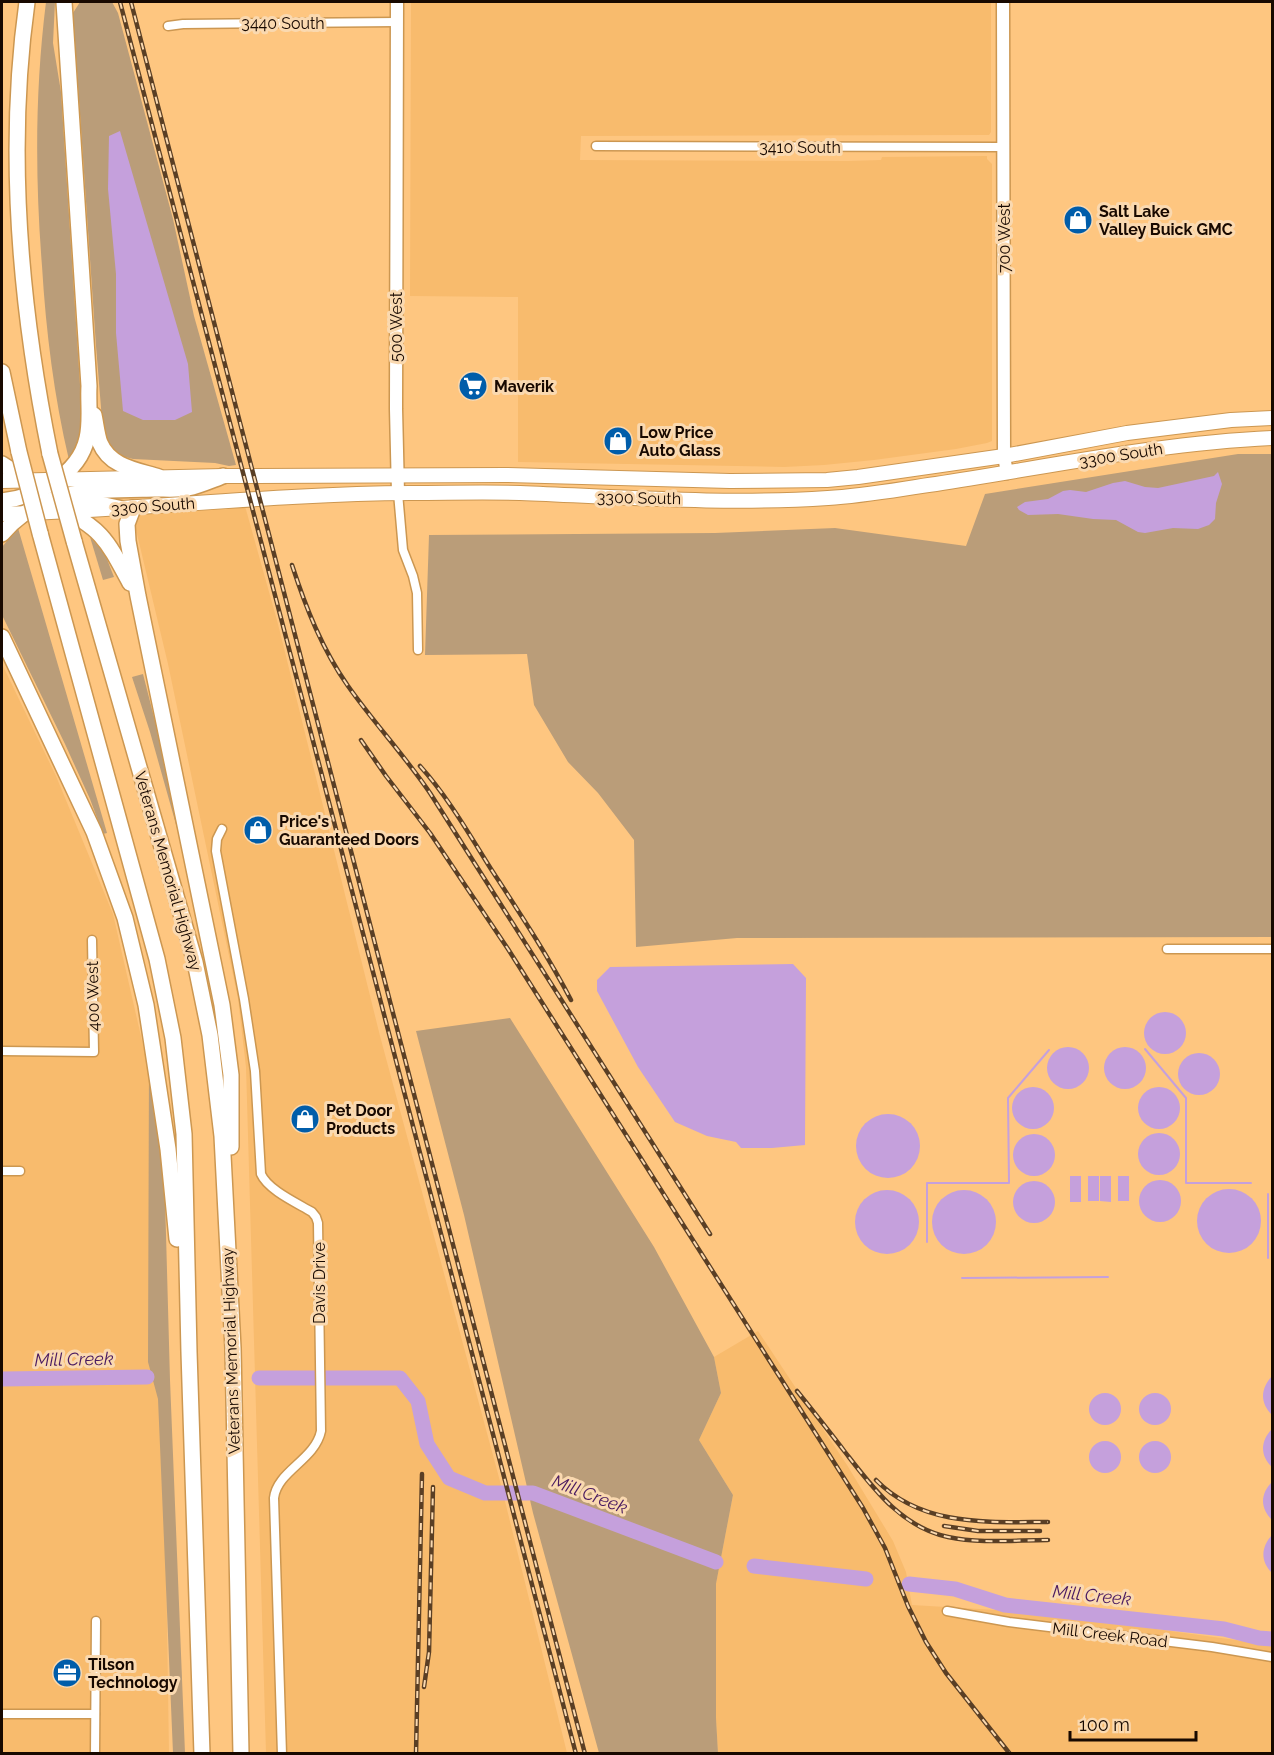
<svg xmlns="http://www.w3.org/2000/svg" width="1274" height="1755" font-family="Raleway,sans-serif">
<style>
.built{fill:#f8bb6d}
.green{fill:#ba9d79}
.water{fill:#c5a0dc}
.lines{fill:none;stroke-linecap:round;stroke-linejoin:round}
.stream{stroke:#c5a0dc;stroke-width:2}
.river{stroke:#c5a0dc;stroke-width:15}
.street-casing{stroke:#cc9751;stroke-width:11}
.secondary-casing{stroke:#cc9751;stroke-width:15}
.primary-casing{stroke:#cc9751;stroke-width:16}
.highway-casing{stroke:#cc9751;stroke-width:18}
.street{stroke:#fff;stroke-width:8}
.secondary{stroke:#fff;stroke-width:12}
.primary{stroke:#fff;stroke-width:14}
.highway{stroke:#fff;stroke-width:15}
.rail-casing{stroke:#5a3f25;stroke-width:4.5}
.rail{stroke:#fad9b0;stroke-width:2;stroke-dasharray:7;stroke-linecap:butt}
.highway-bridge-casing{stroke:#cc9751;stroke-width:18;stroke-linecap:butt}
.highway-bridge{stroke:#fff;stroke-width:15}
.labels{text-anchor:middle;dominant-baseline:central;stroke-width:6;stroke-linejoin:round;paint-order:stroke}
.street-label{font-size:16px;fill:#180900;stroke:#fad9b0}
.poi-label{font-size:16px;font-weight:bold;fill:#180900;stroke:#fad9b0;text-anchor:start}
.water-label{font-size:18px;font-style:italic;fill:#491a60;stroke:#fad9b0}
</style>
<rect width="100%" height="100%" fill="#fec680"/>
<!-- built -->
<g class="built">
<polygon points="411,2 991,2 991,132 989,135 581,136 580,160 848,161 881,160 882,157 987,156 987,159 992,164 992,441 987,443 956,449 874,460 824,465 784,467 518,462 518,297 410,296"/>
<polygon points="245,506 278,624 380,1036 501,1485 567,1753 266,1753 246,1067 238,999 168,664 132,513"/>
<polygon points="2,664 56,776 113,914 151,1080 163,1367 169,1753 2,1753"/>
<polygon points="758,1331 847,1465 893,1541 906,1572 912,1605 1032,1612 1272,1645 1272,1753 718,1753 716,1718 716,1584 733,1495 699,1440 721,1393 714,1357"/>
</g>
<!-- green -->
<g class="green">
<path d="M 46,2 L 55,2 L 53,43 L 61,92 L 82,415 L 79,441 L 69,460 C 54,396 46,332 42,266 C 35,178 35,89 46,2 Z"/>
<polygon points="80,2 112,2 118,13 173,219 194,316 236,465 229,466 215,463 133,459 125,457 124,459 110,448 104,434 102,420 96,346 73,13"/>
<polygon points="1238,454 1272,454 1272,937 737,938 636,947 634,840 598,793 568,762 534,705 527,654 425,655 429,535 715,533 835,528 966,546 985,494"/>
<polygon points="18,528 107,833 103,834 90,799 65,744 2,615 2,547"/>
<polygon points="90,537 105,554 114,577 103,580"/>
<polygon points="143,674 164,756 184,853 150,732 132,677"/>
<polygon points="510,1018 654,1247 714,1357 721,1393 699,1440 733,1495 716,1584 716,1718 718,1753 599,1753 533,1513 464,1215 416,1031"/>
<polygon points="149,1060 163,1168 165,1198 170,1380 185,1753 173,1753 158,1399 148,1362"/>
</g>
<!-- water -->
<g class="water">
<polygon points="120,131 188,364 192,412 175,420 143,420 123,411 116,333 116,274 108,189 109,136"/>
<polygon points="1218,472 1222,484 1216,503 1215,519 1209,525 1198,529 1173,528 1145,533 1138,532 1116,520 1093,519 1058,514 1028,515 1019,510 1017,507 1025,502 1048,499 1063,491 1070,490 1086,492 1113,483 1125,481 1145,487 1158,488 1214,476"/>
<polygon points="793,964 806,978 805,1145 772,1148 741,1148 736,1142 707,1136 675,1122 638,1067 597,991 597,980 610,967"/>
<circle cx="1165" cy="1033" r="21"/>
<circle cx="1125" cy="1068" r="21"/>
<circle cx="1068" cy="1068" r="21"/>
<circle cx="1199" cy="1074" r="21"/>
<circle cx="1033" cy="1108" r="21"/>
<circle cx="1159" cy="1108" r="21"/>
<circle cx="888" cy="1146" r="32"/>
<circle cx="1159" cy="1154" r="21"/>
<circle cx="1034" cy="1155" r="21"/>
<rect x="1070" y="1176" width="11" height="26"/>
<rect x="1088" y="1176" width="11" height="25"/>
<polygon points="1100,1176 1111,1176 1111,1202 1100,1201"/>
<rect x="1118" y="1176" width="11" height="25"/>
<circle cx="1160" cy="1201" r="21"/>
<circle cx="1034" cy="1202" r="21"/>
<circle cx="1229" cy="1221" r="32"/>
<circle cx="887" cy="1222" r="32"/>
<circle cx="964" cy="1222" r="32"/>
<path d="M 1272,1376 L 1272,1415 C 1260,1403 1260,1389 1272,1376 Z"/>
<circle cx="1105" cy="1409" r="16"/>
<circle cx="1155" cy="1409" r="16"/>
<path d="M 1272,1429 L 1272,1467 C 1260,1456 1260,1441 1272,1429 Z"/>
<circle cx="1155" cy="1457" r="16"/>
<circle cx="1105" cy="1457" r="16"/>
<path d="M 1272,1482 L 1272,1520 C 1260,1508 1260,1494 1272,1482 Z"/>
<path d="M 1272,1535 L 1272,1573 C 1260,1561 1261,1547 1272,1535 Z"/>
</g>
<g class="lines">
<!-- stream -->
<g class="stream">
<polyline points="1145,1049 1186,1098 1186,1183 1251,1183"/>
<polyline points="1268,1194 1268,1258"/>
<polyline points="927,1242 927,1183 1009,1183 1008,1098 1049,1050"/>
<polyline points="962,1278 1108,1277"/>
</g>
<!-- river -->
<g class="river">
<polyline points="259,1378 400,1378 418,1401 427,1444 449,1478 485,1493 533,1493 716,1562"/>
<polyline points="2,1379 147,1377"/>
<polyline points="754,1566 866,1579"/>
<polyline points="909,1584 955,1589 1005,1605 1224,1629 1259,1638 1272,1639"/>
</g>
<!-- street casing -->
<g class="street-casing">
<g id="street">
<polyline points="168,26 183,24 397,22"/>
<polyline points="596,146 1004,147"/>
<polyline points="398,493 403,550 413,576 417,593 418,650"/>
<path d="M 222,829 L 217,839 L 216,851 L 244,999 L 255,1071 L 261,1174 C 268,1190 297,1203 312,1212 L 316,1217 L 318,1223 L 321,1431 C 315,1460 277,1471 274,1498 L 282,1754"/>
<polyline points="1167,949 1272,949"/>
<polyline points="2,1051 94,1052 92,940"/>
<polyline points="2,1171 20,1171"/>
<polyline points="947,1611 1009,1622 1212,1647 1272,1657"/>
<polyline points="2,1714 95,1714"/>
<polyline points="95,1754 96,1621"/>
</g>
</g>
<!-- secondary casing -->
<g class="secondary-casing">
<g id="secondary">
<polyline points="397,2 396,409 398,493"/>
<polyline points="1003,2 1004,456 1007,473"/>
</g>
</g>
<!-- primary casing -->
<g class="primary-casing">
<g id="primary">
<polyline points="2,481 223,476 506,475 730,481 827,480 858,477 1004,456 1127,433 1231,420 1272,418"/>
<path d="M 2,514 C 138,510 274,494 411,493 C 448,493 484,492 520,493 C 622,497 726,505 828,498 C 864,496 900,489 936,484 C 1048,467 1159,443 1272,438"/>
</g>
</g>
<!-- highway casing -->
<g class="highway-casing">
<g id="highway">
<path d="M 27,2 C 6,152 20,306 50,454"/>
<polyline points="2,372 19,452"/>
<path d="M 94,415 C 96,424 97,435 100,443 C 110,467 137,470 159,477"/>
<polyline points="2,464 34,485"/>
<polyline points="68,497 123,509"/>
<path d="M 2,501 C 36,497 79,475 87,438 C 91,422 88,403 89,386 L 64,2"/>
<path d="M 56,506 C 102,528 107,540 130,583"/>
<polyline points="133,508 127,524 128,541 138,596 222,1005 231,1075 231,1147"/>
<polyline points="40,533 157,959 173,1038 184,1134 189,1352 202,1754"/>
<path d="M 2,534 C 41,487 99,490 155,489 C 166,489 178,490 188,488 C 199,486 212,480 223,476"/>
<polyline points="74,541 195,962 210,1035 222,1136 233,1348 241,1754"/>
<polyline points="2,637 94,832 125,918 146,1005 168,1149 177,1239"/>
</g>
</g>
<!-- street -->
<use href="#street" class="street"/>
<!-- secondary -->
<use href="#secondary" class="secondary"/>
<!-- primary -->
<use href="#primary" class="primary"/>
<!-- highway -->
<use href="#highway" class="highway"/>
<!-- rail casing -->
<g class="rail-casing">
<g id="rail">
<polyline points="120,2 305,710 576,1754"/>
<polyline points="131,2 585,1754"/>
<path d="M 292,565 C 306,608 322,649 348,686 C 374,723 405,756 430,793 L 710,1234"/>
<polyline points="361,740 386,776 430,833 508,949 863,1508 885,1548 908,1606 926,1642 946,1673 1010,1754"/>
<path d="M 420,766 C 448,797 469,834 491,869 C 519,912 547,954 571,1000"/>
<path d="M 797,1391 C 813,1411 829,1431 845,1452 C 873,1488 901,1527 948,1537 C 980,1544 1016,1540 1048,1540"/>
<path d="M 876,1480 C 922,1527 988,1522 1048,1522"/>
<polyline points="944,1526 978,1531 1040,1531"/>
<polyline points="424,1687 429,1652 433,1487"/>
<polyline points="416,1754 422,1474"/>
</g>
</g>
<!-- rail -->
<use href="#rail" class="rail"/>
<!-- highway-bridge casing -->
<g class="highway-bridge-casing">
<g id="highway-bridge">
<polyline points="19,452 40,533"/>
<polyline points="50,454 74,541"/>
</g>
</g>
<!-- highway-bridge -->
<use href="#highway-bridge" class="highway-bridge"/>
</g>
<!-- icons -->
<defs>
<g id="shop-disc" transform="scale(1.5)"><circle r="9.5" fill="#005daa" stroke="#fad9b0"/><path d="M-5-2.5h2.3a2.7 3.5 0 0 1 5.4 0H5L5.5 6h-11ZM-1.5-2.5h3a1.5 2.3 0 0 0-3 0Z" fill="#fff"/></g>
<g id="supermarket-disc" transform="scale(1.5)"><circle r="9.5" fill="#005daa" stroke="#fad9b0"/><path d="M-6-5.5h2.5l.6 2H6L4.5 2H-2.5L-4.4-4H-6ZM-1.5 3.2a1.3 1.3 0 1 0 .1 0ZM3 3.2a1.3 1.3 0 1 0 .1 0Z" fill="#fff"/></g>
<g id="office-disc" transform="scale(1.5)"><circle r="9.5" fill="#005daa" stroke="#fad9b0"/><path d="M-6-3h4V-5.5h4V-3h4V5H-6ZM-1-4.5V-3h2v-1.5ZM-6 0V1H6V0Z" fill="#fff"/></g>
</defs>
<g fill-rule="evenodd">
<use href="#shop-disc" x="1078" y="220"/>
<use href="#supermarket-disc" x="473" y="386"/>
<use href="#shop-disc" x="618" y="441"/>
<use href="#shop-disc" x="258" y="830"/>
<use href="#shop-disc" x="305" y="1119"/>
<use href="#office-disc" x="67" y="1673"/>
</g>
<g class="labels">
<!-- street labels -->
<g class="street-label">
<text x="283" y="23">3440 South</text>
<text x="800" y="147">3410 South</text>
<text transform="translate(1004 238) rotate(-90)">700 West</text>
<text transform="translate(396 327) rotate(-90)">500 West</text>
<text transform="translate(1121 455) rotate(-9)">3300 South</text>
<text transform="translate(639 498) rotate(1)">3300 South</text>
<text transform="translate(153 506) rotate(-4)">3300 South</text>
<text transform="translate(168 871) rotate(74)">Veterans Memorial Highway</text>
<text transform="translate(93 996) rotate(-91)">400 West</text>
<text transform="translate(319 1283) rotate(-90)">Davis Drive</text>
<text transform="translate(231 1351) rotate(-92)">Veterans Memorial Highway</text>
<text transform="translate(1110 1635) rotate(7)">Mill Creek Road</text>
</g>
<!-- poi labels -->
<g class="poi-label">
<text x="1099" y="211">Salt Lake<tspan x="1099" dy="18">Valley Buick GMC</tspan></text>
<text x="494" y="386">Maverik</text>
<text x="639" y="432">Low Price<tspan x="639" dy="18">Auto Glass</tspan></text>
<text x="279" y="821">Price's<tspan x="279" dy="18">Guaranteed Doors</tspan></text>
<text x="326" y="1110">Pet Door<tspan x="326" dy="18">Products</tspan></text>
<text x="88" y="1664">Tilson<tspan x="88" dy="18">Technology</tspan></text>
</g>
<!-- water labels -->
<g class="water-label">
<text transform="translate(74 1359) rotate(-1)">Mill Creek</text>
<text transform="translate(590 1494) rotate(21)">Mill Creek</text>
<text transform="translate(1092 1595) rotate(6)">Mill Creek</text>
</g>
</g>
<!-- border -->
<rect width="1274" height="1755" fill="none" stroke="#180900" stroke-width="6"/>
<!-- scale -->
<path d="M1070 1731v9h126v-9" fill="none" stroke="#180900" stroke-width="3"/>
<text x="1079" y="1731" font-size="18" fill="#180900" stroke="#fad9b0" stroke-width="4.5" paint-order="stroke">100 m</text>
</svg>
